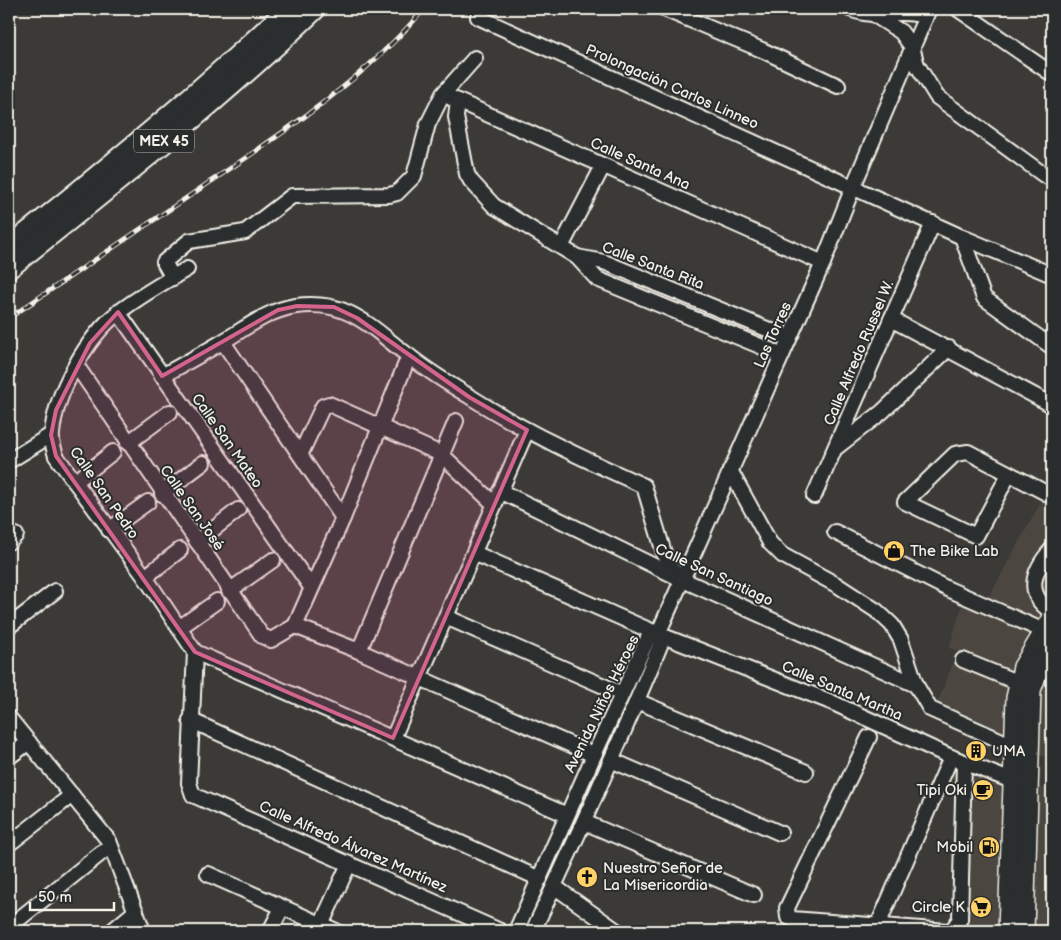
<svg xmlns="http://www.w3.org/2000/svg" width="1061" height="940" font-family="'Balsamiq Sans',sans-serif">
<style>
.built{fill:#4c4641}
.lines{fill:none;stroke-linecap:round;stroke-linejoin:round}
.street-casing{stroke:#f4f1e8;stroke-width:18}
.secondary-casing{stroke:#f4f1e8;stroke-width:22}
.primary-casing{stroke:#f4f1e8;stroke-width:25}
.street{stroke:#2a2d2e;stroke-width:14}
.secondary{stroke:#2a2d2e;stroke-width:19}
.primary{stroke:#2a2d2e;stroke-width:21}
.rail-casing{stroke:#f4f1e8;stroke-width:5}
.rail{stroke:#2a2d2e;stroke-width:3;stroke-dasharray:9;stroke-linecap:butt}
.marked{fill:#d4648c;fill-opacity:0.2;stroke:#d4648c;stroke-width:4;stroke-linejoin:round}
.labels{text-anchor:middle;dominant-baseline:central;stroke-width:4;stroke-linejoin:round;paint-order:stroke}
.shield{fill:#2a2d2e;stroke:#b7b6b0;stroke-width:1}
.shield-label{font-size:14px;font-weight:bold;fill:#f4f1e8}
.street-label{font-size:15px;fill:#f4f1e8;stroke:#2a2d2e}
.poi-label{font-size:15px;fill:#f4f1e8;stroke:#2a2d2e;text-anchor:start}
</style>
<rect width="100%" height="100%" fill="#3c3a37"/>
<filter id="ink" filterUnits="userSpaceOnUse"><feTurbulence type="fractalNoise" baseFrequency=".02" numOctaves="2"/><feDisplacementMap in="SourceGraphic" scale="10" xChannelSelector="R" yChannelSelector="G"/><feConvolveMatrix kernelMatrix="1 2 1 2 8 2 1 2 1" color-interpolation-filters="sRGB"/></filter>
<g filter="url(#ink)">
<!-- built -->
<polygon class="built" points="1046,493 1052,496 1052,758 1028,753 1027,788 1044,788 1052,801 1051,931 960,931 964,762 1011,781 1013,746 934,711 958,651 949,648 965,597 984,606"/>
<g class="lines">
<!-- street casing -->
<g class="street-casing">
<g id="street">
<polyline points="664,9 762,50 838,86"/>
<path d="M 850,9 C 874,19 892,10 916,14"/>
<polyline points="958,9 1052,74"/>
<polyline points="876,16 901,32 912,47 917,65 937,97 1044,175 1052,179"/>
<polyline points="478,17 962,237 1052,275"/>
<polyline points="451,98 823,263"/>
<polyline points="458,101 456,117 467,174 471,181 494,206 577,257 597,279 782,355"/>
<polyline points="962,237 984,298 1052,347"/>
<polyline points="561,247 603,166"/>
<polyline points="577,257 604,262 789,338"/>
<path d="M 187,269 C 164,282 140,296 119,312 C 87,336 55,394 52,434 C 51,441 54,449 56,456 L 145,577 L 195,652"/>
<polyline points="173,278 164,262 189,241 245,232 292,196 389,195 397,193 414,176 428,124 443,94 475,58"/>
<polyline points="118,312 311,587"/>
<polyline points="891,319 1052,405"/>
<polyline points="223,342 343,518"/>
<polyline points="76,365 262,636 271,640 295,626"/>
<path d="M 162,376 C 182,365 202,354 222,342 C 246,328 268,310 296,306 C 311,304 330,305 344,311 C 369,321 388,341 409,356 C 428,371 449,384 469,396 C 525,432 584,459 644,486 L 667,563 L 681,579"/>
<polyline points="128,443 170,412"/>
<polyline points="837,447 882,412 949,348"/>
<polyline points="301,453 323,406 329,404 441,454 494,504"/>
<polyline points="9,461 51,435"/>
<polyline points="730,470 770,543 782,555 837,585 877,611 892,625 901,640 916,685 930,709 1013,746"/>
<polyline points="1009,474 976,536 905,502 955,454 968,452 1052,496"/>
<polyline points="75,482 113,452"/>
<polyline points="500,491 681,579 916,685"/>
<polyline points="162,494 203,463"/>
<polyline points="814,496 933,223"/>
<polyline points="109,530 148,502"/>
<polyline points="835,532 948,589 1044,631"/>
<polyline points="9,542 16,535"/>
<polyline points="197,542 238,510"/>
<path d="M 1052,549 C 1033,570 1024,594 1052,612"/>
<polyline points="474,553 658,634 831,702 951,757 1012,781 1022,781"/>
<polyline points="145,577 180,550"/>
<polyline points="229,591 273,560"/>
<polyline points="446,617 622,694"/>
<polyline points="9,620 12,624 55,591"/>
<polyline points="295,626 359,651 594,755"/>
<polyline points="295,626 343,518 409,356"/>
<polyline points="179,628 217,601"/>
<polyline points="658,634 823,263 853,187 929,9"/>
<polyline points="359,651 456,421"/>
<polyline points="195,652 189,783 193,795 500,931"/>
<polyline points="195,652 567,815"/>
<polyline points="963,660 1019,683"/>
<polyline points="637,701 806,772"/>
<polyline points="9,718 109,841 143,931"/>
<polyline points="190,720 540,879"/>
<polyline points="869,737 787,908 788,917 792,919 947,931 953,929 960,919 964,762"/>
<polyline points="393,738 527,430"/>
<polyline points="9,757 29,742"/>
<polyline points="611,760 780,833"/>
<polyline points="584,822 754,895"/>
<polyline points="9,844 72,795"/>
<polyline points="208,874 336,931"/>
<polyline points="555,887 617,931"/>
<polyline points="321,925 349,864"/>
<polyline points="878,925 951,757"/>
<polyline points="9,927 110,846"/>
<polyline points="112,931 136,911"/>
<polyline points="270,931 282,908"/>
<polyline points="516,931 594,755 648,638 658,634"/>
<path d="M 533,931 C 578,836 621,740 661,643 L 658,634"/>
</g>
</g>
<!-- secondary casing -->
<g class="secondary-casing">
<g id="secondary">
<polyline points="1008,931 1016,698 1023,667 1052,619"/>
<polyline points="1024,931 1031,690 1044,654 1052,643"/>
</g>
</g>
<!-- primary casing -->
<g class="primary-casing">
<g id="primary">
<path d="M 9,248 C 105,172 200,94 289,9"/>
<path d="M 9,267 C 113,184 218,101 314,9"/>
</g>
</g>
<!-- street -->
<use href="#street" class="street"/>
<!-- secondary -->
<use href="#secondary" class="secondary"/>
<!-- primary -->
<use href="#primary" class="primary"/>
<!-- rail casing -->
<g class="rail-casing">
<path id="rail" d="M 9,318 C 75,273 141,229 207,184 C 283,133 364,80 424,9"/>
</g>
<!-- rail -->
<use href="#rail" class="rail"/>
</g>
</g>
<!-- marked area -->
<path class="marked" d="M 297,306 L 334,307 L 357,318 L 469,397 L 527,430 L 393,738 L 195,652 L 56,456 L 51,435 L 56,410 L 90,343 L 118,312 L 162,376 L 278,310 Z"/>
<!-- icons -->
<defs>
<g id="shop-disc" transform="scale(1.125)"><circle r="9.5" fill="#ffd166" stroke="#2a2d2e"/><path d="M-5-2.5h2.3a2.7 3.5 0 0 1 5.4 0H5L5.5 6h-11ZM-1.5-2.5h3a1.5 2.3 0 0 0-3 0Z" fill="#111"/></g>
<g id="building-disc" transform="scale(1.125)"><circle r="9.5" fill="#ffd166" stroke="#2a2d2e"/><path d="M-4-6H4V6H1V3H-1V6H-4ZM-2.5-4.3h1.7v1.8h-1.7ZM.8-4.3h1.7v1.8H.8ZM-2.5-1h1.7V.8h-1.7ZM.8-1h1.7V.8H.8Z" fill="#111"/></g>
<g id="cafe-disc" transform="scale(1.125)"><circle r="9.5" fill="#ffd166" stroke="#2a2d2e"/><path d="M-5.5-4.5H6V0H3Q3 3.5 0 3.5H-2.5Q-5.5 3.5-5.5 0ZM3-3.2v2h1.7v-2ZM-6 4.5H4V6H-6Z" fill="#111"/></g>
<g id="fuel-disc" transform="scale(1.125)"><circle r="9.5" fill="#ffd166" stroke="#2a2d2e"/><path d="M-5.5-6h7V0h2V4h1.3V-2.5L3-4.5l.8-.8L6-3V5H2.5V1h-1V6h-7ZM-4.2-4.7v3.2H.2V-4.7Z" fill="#111"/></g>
<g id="church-disc" transform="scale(1.125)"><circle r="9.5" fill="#ffd166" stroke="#2a2d2e"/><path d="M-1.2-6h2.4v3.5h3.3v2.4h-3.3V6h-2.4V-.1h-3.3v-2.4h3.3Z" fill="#111"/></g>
<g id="supermarket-disc" transform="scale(1.125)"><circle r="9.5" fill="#ffd166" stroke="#2a2d2e"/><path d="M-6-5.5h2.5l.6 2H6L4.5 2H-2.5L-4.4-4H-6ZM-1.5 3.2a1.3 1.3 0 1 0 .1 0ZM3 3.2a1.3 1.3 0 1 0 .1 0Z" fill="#111"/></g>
</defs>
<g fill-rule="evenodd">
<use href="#shop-disc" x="894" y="551"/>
<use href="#building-disc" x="976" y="751"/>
<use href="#cafe-disc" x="983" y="790"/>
<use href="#fuel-disc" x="989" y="847"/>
<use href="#church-disc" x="587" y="877"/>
<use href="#supermarket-disc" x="981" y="907"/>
</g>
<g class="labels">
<!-- shield labels -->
<rect class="shield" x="134" y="129.5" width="60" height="23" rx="4"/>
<g class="shield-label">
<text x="164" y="141">MEX 45</text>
</g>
<!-- street labels -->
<g class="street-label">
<text transform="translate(672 87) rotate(24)">Prolongación Carlos Linneo</text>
<text transform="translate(640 164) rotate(24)">Calle Santa Ana</text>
<text transform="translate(653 266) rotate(21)">Calle Santa Rita</text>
<text transform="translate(773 335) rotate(-66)">Las Torres</text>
<text transform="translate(859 353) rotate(-67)">Calle Alfredo Russel W.</text>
<text transform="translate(227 441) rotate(55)">Calle San Mateo</text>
<text transform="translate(104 493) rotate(55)">Calle San Pedro</text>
<text transform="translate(192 508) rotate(55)">Calle San José</text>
<text transform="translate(714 575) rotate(25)">Calle San Santiago</text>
<text transform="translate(842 691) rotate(23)">Calle Santa Martha</text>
<text transform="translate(602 704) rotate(-64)">Avenida Niños Héroes</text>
<text transform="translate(353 847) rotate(24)">Calle Alfredo Álvarez Martínez</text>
</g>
<!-- poi labels -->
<g class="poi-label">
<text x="910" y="551">The Bike Lab</text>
<text x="992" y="751">UMA</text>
<text x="967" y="790" text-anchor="end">Tipi Oki</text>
<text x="973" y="847" text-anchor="end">Mobil</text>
<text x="603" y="868">Nuestro Señor de<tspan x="603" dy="17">La Misericordia</tspan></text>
<text x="965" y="907" text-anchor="end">Circle K</text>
</g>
</g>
<!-- margin -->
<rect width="1061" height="940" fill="none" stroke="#2a2d2e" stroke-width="30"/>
<rect x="15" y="15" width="1031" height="910" fill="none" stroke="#f4f1e8" stroke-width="2" filter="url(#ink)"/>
<!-- scale -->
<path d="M30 902v8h84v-8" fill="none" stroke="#f4f1e8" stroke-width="2.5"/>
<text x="38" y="902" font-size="15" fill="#f4f1e8" stroke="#2a2d2e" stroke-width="4" paint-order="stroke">50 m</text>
</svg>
